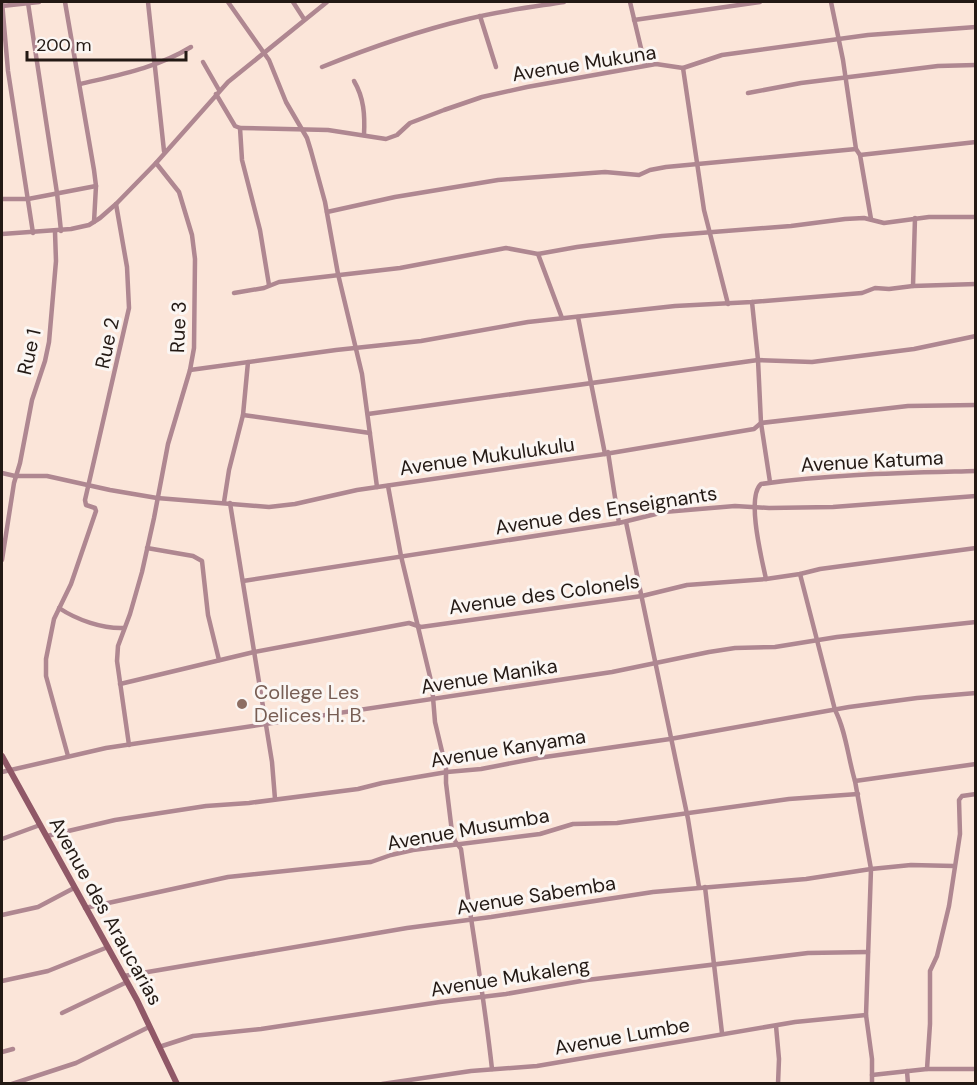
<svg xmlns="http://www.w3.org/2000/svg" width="977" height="1085" font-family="'DM Sans',sans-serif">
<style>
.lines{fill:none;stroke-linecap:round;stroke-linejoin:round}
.street{stroke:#af8791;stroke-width:4.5}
.secondary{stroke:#905867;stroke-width:6}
.education-dot{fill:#8d6e63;stroke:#fbf6f3;stroke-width:2}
.labels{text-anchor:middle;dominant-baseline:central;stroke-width:6;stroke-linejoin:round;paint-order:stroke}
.street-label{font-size:20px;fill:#231914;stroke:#fbf6f3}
.education-label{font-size:20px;fill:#785e54;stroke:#fbf6f3;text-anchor:start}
</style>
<rect width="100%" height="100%" fill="#fbe5d9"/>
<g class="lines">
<!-- street -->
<g class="street">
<polyline points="2,2 8,71 33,233"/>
<polyline points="65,2 94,170 96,186 94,222"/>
<polyline points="148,2 164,151"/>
<polyline points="228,2 269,60 286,102 307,138 311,151 325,202 338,274 362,374 377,487"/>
<polyline points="293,2 304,19"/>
<polyline points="630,2 645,65"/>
<polyline points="831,2 843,60 856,149 860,155 871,219"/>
<polyline points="28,3 57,193 61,231"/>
<polyline points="2,6 39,2"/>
<polyline points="480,16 496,67"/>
<polyline points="634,20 760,2"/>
<polyline points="203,62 219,90"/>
<path d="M 322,67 C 369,48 418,31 468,19 C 499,11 532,7 564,2"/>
<polyline points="683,68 704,210 728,304"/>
<path d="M 354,81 C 364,98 365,115 364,135"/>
<path d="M 80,84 C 118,75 157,68 191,47"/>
<polyline points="748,93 801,83 938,66 976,65"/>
<polyline points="216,94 235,126 240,128 242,160 260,230 269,285"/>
<polyline points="240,128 328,130 386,139 397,135 410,123 444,110 482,97 527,87 656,64 683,68 722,55 868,35 976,27"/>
<polyline points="860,155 976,142"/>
<polyline points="2,199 28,199 96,186"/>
<polyline points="327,212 395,197 498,180 605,172 639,175 650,170 666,167 856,149"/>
<polyline points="2,234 71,229 89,225 100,218 116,204 156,163 228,82 327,2"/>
<polyline points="538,254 562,318"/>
<polyline points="913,286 915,218"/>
<polyline points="234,293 264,288 279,282 400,268 506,248 538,254 577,247 662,236 791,226 845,219 864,218 884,223 929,217 976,217"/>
<polyline points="752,302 758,360 761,423 770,482"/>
<polyline points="578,317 605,454"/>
<polyline points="190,370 336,350 421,341 528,322 675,306 752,302 862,293 875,288 889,289 913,286 976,284"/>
<polyline points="368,414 758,360 812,362 914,349 976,336"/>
<polyline points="243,415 370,433"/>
<polyline points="608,452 619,523"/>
<polyline points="2,473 15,476 47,476 110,490 157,498 269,507 295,504 357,490 605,454 754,429 761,423 908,406 976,405"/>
<path d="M 388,486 L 401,556 L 432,685 L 435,722 L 446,768 L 446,783 L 452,832 L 455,841 L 461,849 C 471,923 484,995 492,1069"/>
<polyline points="224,502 229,470 243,415 248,362"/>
<polyline points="230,503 272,762 275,799"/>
<polyline points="626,522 688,819 699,887"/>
<polyline points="147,548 193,556 202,561 208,615 219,660"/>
<polyline points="2,560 14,483 20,463 32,400 45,361 49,342 56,261 55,232"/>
<path d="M 800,574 L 835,710 C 846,731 848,758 855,781 L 871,869 L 866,1015 L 872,1059 L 872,1084"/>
<path d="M 766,579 C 762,560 746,497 761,484 C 832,474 904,473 976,471"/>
<polyline points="243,581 619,523 664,512 735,506 769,508 833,507 976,496"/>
<path d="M 59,608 C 77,620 103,629 124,628"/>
<polyline points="120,684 254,652 409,623 421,627 642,596 687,585 766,579 800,574 820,569 976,548"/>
<polyline points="129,745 117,661 118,646 130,614 142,572 154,518 168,444 190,370 194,348 195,259 192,235 179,192 156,163"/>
<polyline points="68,756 46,676 46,659 54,619 71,584 96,511 95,508 86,505 85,500 129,308 127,267 116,204"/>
<polyline points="2,772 106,748 612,672 709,652 735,648 775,647 837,637 976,622"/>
<polyline points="855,781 976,764"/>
<polyline points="47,836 115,820 206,806 249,803 358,789 382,783 447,772 481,769 538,758 670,739 849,707 917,698 976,693"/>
<polyline points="2,839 40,825"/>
<polyline points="705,887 722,1033"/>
<polyline points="85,908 228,877 371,862 391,855 413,850 540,834 573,824 617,823 789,799 858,794"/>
<polyline points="2,915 38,907 74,888"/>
<polyline points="124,976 407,928 491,917 653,892 806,879 871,869 911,865 954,866"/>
<polyline points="2,981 48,971 108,947"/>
<polyline points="62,1013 127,982"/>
<polyline points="776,1026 779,1059 778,1084"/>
<polyline points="159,1047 193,1036 261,1029 440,1002 506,994 587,980 808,953 868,952"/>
<polyline points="2,1052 13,1049"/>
<polyline points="927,1069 930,1024 930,971 937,956 949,906 960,834 959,800 962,796 976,794"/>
<polyline points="907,1071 908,1084"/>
<polyline points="872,1075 927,1069 976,1069"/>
<polyline points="12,1084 76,1063 149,1027"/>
<polyline points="382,1084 471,1071 537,1066 795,1022 866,1015"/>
</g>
<!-- secondary -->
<polyline class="secondary" points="2,756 137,1000 177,1084"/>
</g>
<!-- markers -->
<circle class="education-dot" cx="242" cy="704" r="6"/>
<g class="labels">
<!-- street labels -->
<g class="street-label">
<text transform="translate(584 63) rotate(-9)">Avenue Mukuna</text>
<text transform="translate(178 327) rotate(-88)">Rue 3</text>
<text transform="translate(107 343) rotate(-78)">Rue 2</text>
<text transform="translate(29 352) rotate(-77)">Rue 1</text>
<text transform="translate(487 456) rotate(-8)">Avenue Mukulukulu</text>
<text transform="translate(872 461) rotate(-3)">Avenue Katuma</text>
<text transform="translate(606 510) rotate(-9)">Avenue des Enseignants</text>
<text transform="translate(544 594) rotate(-8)">Avenue des Colonels</text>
<text transform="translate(489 676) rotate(-9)">Avenue Manika</text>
<text transform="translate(508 748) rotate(-9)">Avenue Kanyama</text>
<text transform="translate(468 829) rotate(-10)">Avenue Musumba</text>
<text transform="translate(536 895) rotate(-9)">Avenue Sabemba</text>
<text transform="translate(106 911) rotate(61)">Avenue des Araucarias</text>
<text transform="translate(510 977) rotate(-9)">Avenue Mukaleng</text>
<text transform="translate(622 1036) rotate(-10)">Avenue Lumbe</text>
</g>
<!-- education labels -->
<g class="education-label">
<text x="254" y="692">College Les<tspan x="254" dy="23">Delices H. B.</tspan></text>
</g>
</g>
<!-- border -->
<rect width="977" height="1085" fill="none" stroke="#231914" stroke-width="6"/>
<!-- scale -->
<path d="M27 51v9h159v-9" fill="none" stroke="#231914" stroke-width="3"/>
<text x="36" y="51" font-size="18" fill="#231914" stroke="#fbf6f3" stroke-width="4.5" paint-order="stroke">200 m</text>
</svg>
